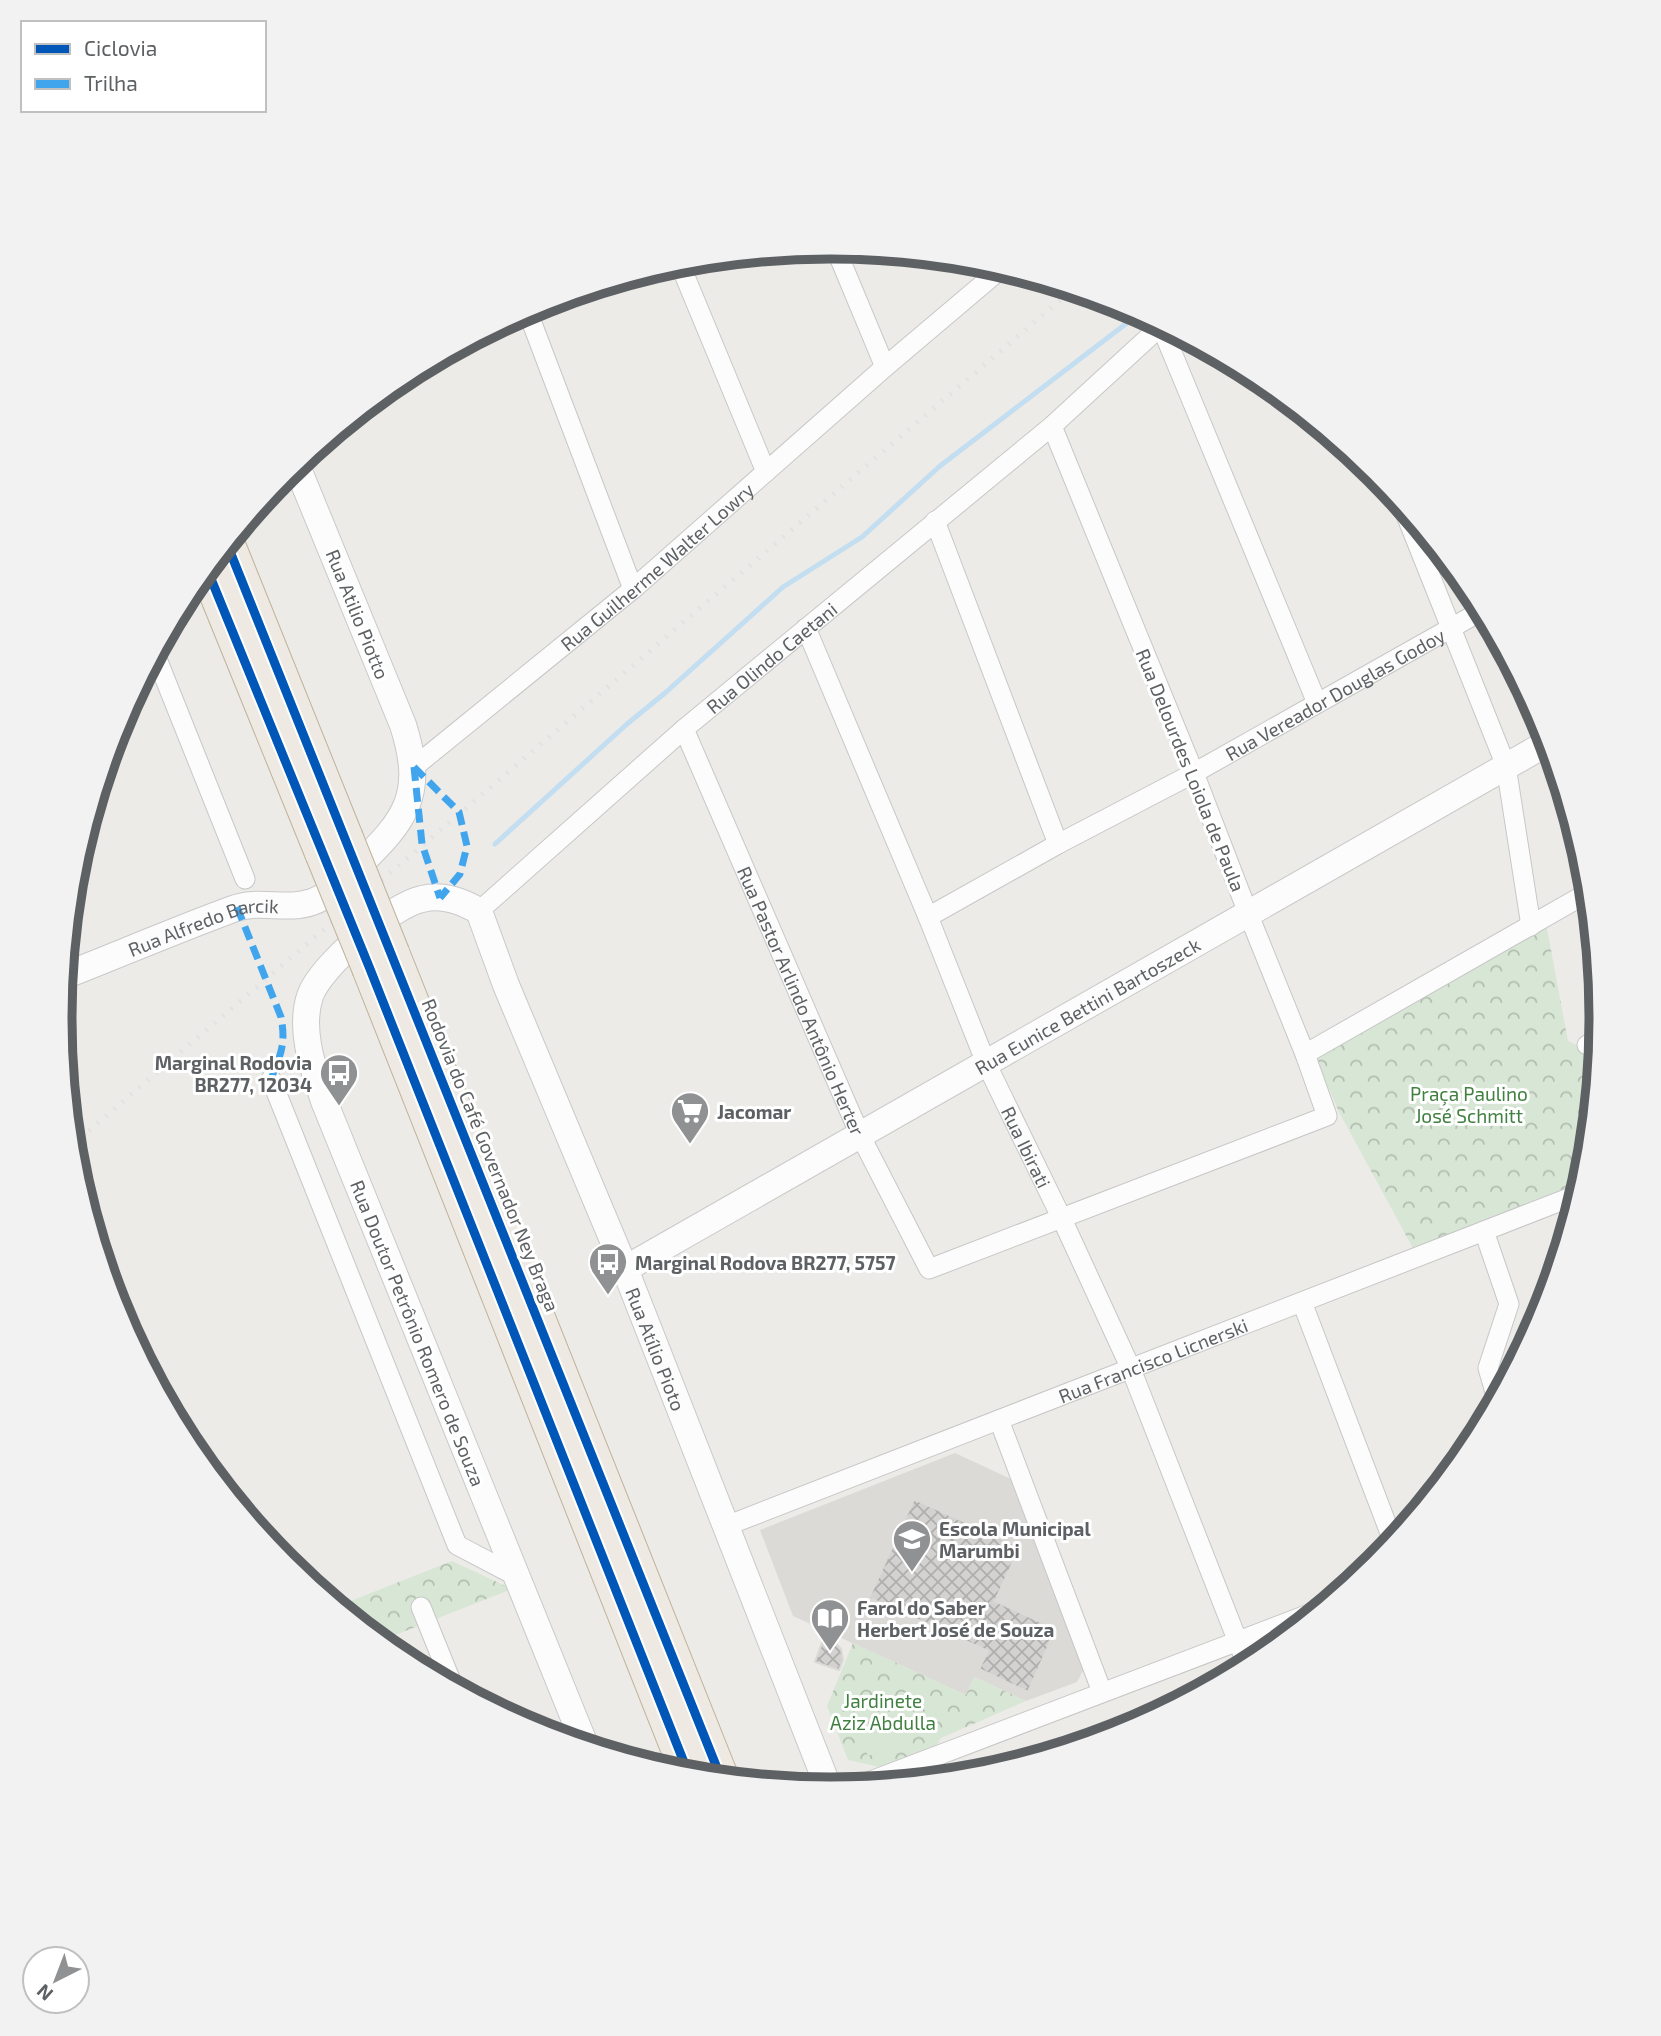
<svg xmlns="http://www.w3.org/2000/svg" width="1661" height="2036" font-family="'Exo 2',sans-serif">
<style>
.education{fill:#dcdad7}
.park{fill:url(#park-crowns)}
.garden{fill:#d8e6d5}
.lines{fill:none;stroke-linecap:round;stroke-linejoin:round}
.stream{stroke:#c2def0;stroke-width:5}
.building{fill:url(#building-cross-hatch);stroke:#dcdad7;stroke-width:2}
.street-casing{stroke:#c7c7c7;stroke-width:21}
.secondary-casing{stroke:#c9c9c9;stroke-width:28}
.highway-casing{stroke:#bfb29a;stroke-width:37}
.street{stroke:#fcfcfc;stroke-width:19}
.secondary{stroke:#fcfcfc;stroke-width:26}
.highway{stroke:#eeeae3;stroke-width:35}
.rail{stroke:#e3e2e2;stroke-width:5;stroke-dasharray:2 9;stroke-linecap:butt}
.highway-bridge-casing{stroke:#bfb29a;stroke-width:37;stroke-linecap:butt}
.highway-bridge{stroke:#eeeae3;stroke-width:35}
.quiet{stroke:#41a5ee;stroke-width:7;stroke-dasharray:14 7;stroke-linecap:butt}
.cycleway-casing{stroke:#fff;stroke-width:13}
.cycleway{stroke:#0057b8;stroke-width:9}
.labels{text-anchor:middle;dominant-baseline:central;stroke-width:6;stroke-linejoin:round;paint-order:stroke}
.street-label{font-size:19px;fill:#5e6164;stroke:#fff}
.poi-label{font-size:19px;font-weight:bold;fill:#5e6164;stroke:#fff;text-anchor:start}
.park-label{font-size:19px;fill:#418041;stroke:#fff}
.rim{fill:none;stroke:#5e6164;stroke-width:9}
</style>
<defs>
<pattern id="park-crowns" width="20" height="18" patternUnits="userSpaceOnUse" patternTransform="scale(1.75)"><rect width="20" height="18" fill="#d8e6d5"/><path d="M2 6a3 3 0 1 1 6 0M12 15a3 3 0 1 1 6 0" fill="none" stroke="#b2beb0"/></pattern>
<pattern id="building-cross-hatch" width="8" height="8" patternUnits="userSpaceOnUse" patternTransform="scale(1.75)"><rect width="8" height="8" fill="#d3d2d0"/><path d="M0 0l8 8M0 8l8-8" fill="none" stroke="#aeaeac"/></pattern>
</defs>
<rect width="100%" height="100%" fill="#ecebe8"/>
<!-- education -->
<polygon class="education" points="955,1453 1011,1479 1084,1669 1077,1682 1026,1701 974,1677 966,1695 793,1616 760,1530"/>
<!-- park -->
<g class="park">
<polygon points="1546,923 1568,1041 1592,1052 1599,1049 1587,1169 1582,1184 1415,1252 1339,1112 1315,1058"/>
<polygon points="452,1561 512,1589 380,1641 338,1606"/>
<polygon points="853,1643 966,1695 974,1677 1026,1701 941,1738 937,1745 880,1767 848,1760 827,1706"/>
</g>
<!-- garden -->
<polygon class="garden" points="907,1711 917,1737 868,1756 858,1731"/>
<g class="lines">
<!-- stream -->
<polyline class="stream" points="495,844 627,724 665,693 783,587 862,537 940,466 1140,313"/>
</g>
<!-- building -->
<g class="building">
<polygon points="914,1499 1020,1547 995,1601 1056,1629 1028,1692 979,1669 988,1651 869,1598"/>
<polygon points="824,1637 834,1641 841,1649 843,1660 839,1670 815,1662"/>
</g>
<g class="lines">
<!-- street casing -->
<g class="street-casing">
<g id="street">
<polyline points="835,247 885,367"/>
<polyline points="679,262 766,472"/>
<polyline points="527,310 633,589"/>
<polyline points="1161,326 1317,703"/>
<polyline points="1402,505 1506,766 1531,926"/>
<polyline points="935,521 1058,844"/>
<path id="s1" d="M 806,628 L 928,917 L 986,1063 L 1062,1219 L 1131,1369 L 1247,1665"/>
<polyline points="155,654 245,879"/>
<path id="s2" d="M 684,729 L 860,1135 L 929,1269 L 1327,1116 L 1305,1054 L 1248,913 L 1194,773 L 1052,426"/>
<path id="s3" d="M 414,767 L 633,589 L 885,367 L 1002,268"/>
<path id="s4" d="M 479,911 L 684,729 L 1052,426 L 1162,325"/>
<path id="s5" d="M 928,917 L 1058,844 L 1194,773 L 1483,610"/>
<polyline points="1587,1045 1600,1038"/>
<polyline points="1305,1054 1589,892"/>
<polyline points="271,1079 457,1545 516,1576"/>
<polyline points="1484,1231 1509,1304 1488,1368 1497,1399"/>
<polyline points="1302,1302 1393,1541"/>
<polyline points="999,1420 1102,1692"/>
<path id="s6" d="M 726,1526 L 1579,1194"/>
<polyline points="421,1607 453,1686"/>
<polyline points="855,1787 1317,1611"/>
</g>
</g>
<!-- secondary casing -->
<g class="secondary-casing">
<g id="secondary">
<path id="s7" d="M 64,976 C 120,954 176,930 233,909 C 258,899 287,911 312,902 C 330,896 344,879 358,866 C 407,819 425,794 403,725 L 296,464"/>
<path id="s8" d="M 625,1269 L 1549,742"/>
<path id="s9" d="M 585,1745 L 324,1101 C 313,1068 299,1030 310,996 C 320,966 392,905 422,899 C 443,894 461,901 479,911 L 506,985 L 625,1269 L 829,1789"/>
</g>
</g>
<!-- highway casing -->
<g class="highway-casing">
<g id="highway">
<polyline points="227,544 345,837"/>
<polyline points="207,569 323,854"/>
<polyline points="392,954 721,1778"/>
<polyline points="370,969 689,1775"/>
</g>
</g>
<!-- street -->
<use href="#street" class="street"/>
<!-- secondary -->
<use href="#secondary" class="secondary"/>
<!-- highway -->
<use href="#highway" class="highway"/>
<!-- rail -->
<polyline class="rail" points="72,1145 1072,290"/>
<!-- highway-bridge casing -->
<g class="highway-bridge-casing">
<g id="highway-bridge">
<polyline points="345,837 392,954"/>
<polyline points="323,854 370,969"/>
</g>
</g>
<!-- highway-bridge -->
<use href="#highway-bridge" class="highway-bridge"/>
<!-- quiet -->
<g class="quiet">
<polyline points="414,767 459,812 467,846 460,874 440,898"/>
<polyline points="414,767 422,844 440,898"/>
<path d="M 237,907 L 281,1017 C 286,1044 281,1054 271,1079"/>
</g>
<!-- cycleway casing -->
<g class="cycleway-casing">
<g id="cycleway">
<polyline points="227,544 721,1778"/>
<polyline points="207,569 370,969 689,1775"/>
</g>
</g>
<!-- cycleway -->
<use href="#cycleway" class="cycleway"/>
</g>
<!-- icons -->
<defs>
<g id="bus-pin" transform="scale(2.0125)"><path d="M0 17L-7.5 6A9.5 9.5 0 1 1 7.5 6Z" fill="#909192" stroke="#fff"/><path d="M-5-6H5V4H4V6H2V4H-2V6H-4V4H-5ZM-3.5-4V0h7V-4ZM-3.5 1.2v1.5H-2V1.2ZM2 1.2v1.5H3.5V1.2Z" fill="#fff"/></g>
<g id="supermarket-pin" transform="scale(2.0125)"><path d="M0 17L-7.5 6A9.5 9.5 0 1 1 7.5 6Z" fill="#909192" stroke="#fff"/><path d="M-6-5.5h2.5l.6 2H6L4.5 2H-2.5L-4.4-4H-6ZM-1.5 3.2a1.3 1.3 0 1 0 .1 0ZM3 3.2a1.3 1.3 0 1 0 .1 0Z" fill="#fff"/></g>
<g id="school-pin" transform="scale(2.0125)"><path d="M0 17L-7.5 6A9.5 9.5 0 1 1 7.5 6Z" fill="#909192" stroke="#fff"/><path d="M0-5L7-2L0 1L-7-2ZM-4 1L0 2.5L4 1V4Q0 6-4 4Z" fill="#fff"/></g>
<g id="library-pin" transform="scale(2.0125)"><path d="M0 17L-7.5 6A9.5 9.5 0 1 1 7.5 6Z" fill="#909192" stroke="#fff"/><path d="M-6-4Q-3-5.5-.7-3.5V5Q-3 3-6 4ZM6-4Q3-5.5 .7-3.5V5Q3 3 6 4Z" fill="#fff"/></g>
</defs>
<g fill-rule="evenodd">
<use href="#bus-pin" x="339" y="1073"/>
<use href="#supermarket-pin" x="690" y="1111"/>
<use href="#bus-pin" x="608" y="1262"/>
<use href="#school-pin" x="912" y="1539"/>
<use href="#library-pin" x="830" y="1618"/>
</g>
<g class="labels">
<!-- street labels -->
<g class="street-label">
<text stroke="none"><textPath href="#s3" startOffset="315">Rua Guilherme Walter Lowry</textPath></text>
<text transform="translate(358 614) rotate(68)">Rua Atilio Piotto</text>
<text stroke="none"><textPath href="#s4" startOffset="387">Rua Olindo Caetani</textPath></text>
<text stroke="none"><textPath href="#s5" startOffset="464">Rua Vereador Douglas Godoy</textPath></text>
<text transform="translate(1191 770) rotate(68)">Rua Delourdes Loiola de Paula</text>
<text stroke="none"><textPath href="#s7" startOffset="149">Rua Alfredo Barcik</textPath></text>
<text stroke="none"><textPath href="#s2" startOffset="296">Rua Pastor Arlindo Antônio Herter</textPath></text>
<text stroke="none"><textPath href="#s8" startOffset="532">Rua Eunice Bettini Bartoszeck</textPath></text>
<text stroke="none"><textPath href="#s1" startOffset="564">Rua Ibirati</textPath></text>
<text transform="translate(491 1155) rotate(68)">Rodovia do Café Governador Ney Braga</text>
<text transform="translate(418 1333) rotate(68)">Rua Doutor Petrônio Romero de Souza</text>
<text stroke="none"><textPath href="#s9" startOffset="1486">Rua Atílio Pioto</textPath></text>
<text stroke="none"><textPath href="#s6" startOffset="458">Rua Francisco Licnerski</textPath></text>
</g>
<!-- poi labels -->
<g class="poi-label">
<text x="312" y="1062" text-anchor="end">Marginal Rodovia<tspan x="312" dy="22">BR277, 12034</tspan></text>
<text x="717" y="1111">Jacomar</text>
<text x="635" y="1262">Marginal Rodova BR277, 5757</text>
<text x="939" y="1528">Escola Municipal<tspan x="939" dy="22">Marumbi</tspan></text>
<text x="857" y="1607">Farol do Saber<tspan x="857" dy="22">Herbert José de Souza</tspan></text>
</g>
<!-- park labels -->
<g class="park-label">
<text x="1469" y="1093">Praça Paulino<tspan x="1469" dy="22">José Schmitt</tspan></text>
<text x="883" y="1700">Jardinete<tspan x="883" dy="22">Aziz Abdulla</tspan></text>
</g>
</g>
<!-- crop -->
<path d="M0 0H1661V2036H0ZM830 259H831A758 758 0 0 1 1589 1017V1019A758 758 0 0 1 831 1777H830A758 758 0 0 1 72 1019V1017A758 758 0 0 1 830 259Z" fill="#f2f2f3" fill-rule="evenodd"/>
<path class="rim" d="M830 259H831A758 758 0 0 1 1589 1017V1019A758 758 0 0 1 831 1777H830A758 758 0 0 1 72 1019V1017A758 758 0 0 1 830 259Z"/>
<!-- legend -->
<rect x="21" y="21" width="245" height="91" fill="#ffffff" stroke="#bfc0c1" stroke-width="2"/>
<rect x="35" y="44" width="35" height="10" fill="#0057b8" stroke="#bfc0c1" stroke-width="2"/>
<text x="84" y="56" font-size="21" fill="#5e6164">Ciclovia</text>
<rect x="35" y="79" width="35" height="10" fill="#41a5ee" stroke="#bfc0c1" stroke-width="2"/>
<text x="84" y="91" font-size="21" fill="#5e6164">Trilha</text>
<!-- north arrow -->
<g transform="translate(56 1980) rotate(222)"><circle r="33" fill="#ffffff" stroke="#bfc0c1" stroke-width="2"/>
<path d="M0-5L12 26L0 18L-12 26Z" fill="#909192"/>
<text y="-10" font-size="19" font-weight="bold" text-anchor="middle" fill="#5e6164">N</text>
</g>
</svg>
